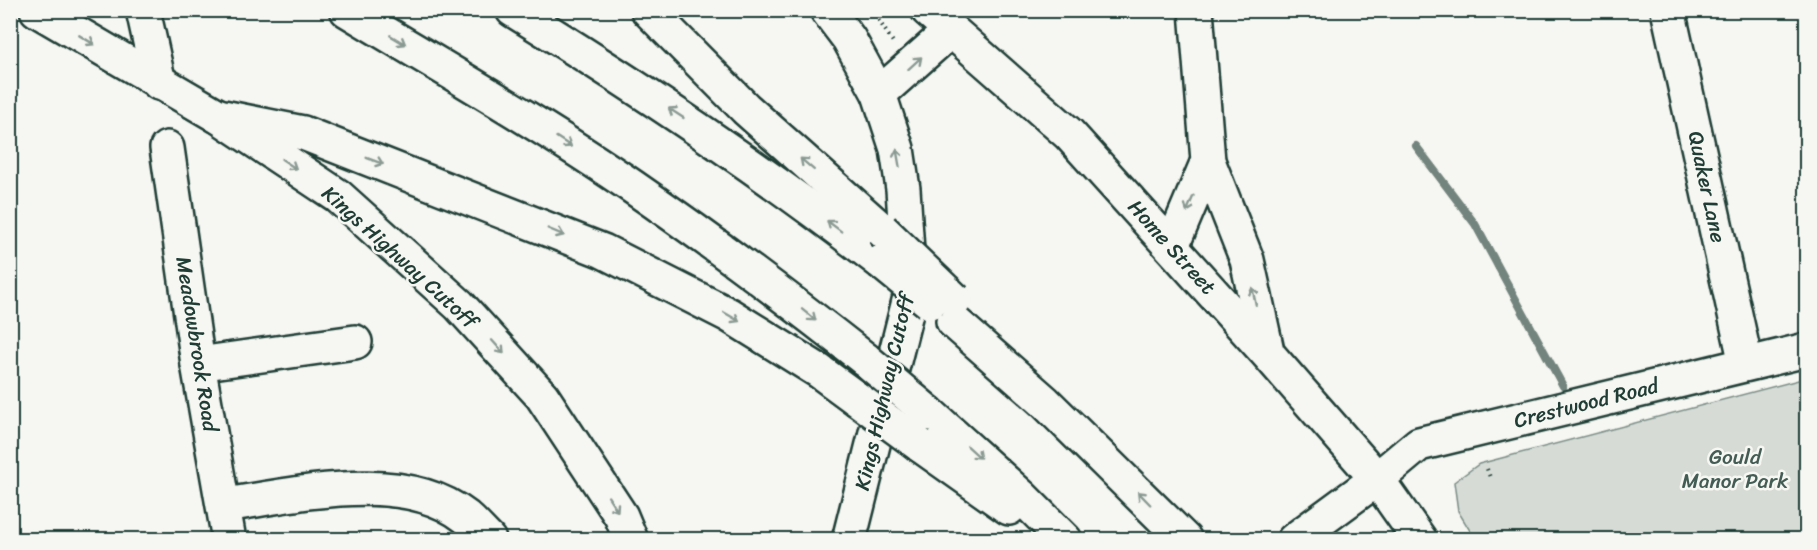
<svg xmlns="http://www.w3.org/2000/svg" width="1817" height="550" font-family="Sriracha,sans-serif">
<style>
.green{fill:#d6dbd6;stroke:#7a8c85;stroke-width:1.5}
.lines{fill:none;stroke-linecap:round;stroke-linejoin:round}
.stream{stroke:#72847d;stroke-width:8}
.minor-casing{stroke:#1f3d34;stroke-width:38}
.major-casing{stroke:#1f3d34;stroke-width:38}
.highway-casing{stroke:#1f3d34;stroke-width:38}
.path{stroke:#1f3d34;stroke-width:4;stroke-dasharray:1.5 4.5;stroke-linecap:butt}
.minor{stroke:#f6f6f2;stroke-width:33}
.major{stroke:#f6f6f2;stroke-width:33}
.highway{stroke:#f6f6f2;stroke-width:33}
.highway-bridge-casing{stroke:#1f3d34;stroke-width:38;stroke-linecap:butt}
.highway-bridge{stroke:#f6f6f2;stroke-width:33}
.oneway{stroke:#8a9a93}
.labels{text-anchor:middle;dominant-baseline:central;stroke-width:5;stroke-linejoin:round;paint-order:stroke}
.street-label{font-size:21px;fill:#1f3d34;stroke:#f6f6f2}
.park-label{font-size:21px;fill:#445d54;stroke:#f6f6f2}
</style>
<rect width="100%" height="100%" fill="#f6f6f2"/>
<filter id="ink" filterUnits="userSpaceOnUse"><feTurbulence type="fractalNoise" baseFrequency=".0167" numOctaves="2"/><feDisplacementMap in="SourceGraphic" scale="12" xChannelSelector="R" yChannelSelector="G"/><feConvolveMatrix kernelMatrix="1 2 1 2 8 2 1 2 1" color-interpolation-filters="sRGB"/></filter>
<g filter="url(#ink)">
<!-- green -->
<polygon class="green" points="1806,378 1806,539 1475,539 1458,511 1454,482 1479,464"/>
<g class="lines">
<!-- stream -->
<polyline class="stream" points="1416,146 1475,224 1563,386"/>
<!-- minor casing -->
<g class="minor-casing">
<g id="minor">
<polyline points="143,10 159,83"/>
<polyline points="928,10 1069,134 1267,353 1377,479 1420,540"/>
<polyline points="1196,10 1208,161 1247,260 1267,351"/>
<polyline points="1668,10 1746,364"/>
<polyline points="879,94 950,31"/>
<polyline points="167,148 198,364 229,540"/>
<polyline points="1172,246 1208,161"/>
<polyline points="198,364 355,342"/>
<path d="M 224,505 C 296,495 403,467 466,517 C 474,524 481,532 489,540"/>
<polyline points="1294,540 1377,479 1419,444 1806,350"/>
</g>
</g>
<!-- major casing -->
<g class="major-casing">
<g id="major">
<polyline points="37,10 218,116 338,196 459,305 542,396 621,516 631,540"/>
<polyline points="827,10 849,39 879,94 897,149 903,189 910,297 849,540"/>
</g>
</g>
<!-- highway casing -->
<g class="highway-casing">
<g id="highway">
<path d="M 347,10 C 443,68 541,124 633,187 C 713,242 790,300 866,360"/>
<path d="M 513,10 C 640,88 763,170 881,262"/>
<polyline points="648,10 746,109 882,230"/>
<polyline points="218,116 303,133 603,251 729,315 819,371 857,399"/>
<polyline points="953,321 1045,402 1185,540"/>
<polyline points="930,414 1021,496 1065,540"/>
<polyline points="920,445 1009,508"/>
</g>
</g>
<!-- path -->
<g class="path">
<polyline points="872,10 893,42"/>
<polyline points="1487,469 1491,480"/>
</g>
<!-- minor -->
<use href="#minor" class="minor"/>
<!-- major -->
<use href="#major" class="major"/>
<!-- highway -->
<use href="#highway" class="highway"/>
<!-- highway-bridge casing -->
<g class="highway-bridge-casing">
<g id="highway-bridge">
<polyline points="882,230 955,300"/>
<polyline points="881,262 930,302"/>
<polyline points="866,360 930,414"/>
<polyline points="857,399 920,445"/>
</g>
</g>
<!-- highway-bridge -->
<use href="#highway-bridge" class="highway-bridge"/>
</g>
<!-- one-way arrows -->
<defs><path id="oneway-shaft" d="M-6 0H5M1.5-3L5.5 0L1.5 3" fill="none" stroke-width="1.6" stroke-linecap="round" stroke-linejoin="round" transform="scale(1.5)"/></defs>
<g class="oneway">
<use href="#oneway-shaft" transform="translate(87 40) rotate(31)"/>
<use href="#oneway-shaft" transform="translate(398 40) rotate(31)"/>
<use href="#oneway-shaft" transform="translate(915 63) rotate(-42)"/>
<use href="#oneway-shaft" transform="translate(676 113) rotate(-147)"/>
<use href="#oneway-shaft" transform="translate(564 142) rotate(33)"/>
<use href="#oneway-shaft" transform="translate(898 158) rotate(-100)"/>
<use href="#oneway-shaft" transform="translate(375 161) rotate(21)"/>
<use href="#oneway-shaft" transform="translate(289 164) rotate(34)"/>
<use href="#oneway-shaft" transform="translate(807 164) rotate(-139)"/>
<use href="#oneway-shaft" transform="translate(1190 204) rotate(113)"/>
<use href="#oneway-shaft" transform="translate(834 226) rotate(-143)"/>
<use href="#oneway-shaft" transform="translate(556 232) rotate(23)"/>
<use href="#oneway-shaft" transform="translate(1254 296) rotate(-102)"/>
<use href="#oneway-shaft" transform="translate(809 315) rotate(39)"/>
<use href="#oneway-shaft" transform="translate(732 317) rotate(30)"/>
<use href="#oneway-shaft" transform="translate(498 347) rotate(48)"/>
<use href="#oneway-shaft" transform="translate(974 452) rotate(42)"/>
<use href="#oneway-shaft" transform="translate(1144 498) rotate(-134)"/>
<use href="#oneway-shaft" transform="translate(613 504) rotate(57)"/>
</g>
</g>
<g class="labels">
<!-- street labels -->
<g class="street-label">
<text transform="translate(1707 187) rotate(78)">Quaker Lane</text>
<text transform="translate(1172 247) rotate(48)">Home Street</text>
<text transform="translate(400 257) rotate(42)">Kings Highway Cutoff</text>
<text transform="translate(197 344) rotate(81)">Meadowbrook Road</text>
<text transform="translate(884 392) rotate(-77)">Kings Highway Cutoff</text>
<text transform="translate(1586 403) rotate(-14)">Crestwood Road</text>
</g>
<!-- park labels -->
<g class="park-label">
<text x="1735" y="457">Gould<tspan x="1735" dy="24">Manor Park</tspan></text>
</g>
</g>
<!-- margin -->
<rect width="1817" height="550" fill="none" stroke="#f6f6f2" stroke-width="36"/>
<rect x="18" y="18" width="1781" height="514" fill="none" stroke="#1f3d34" stroke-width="2" filter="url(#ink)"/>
</svg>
